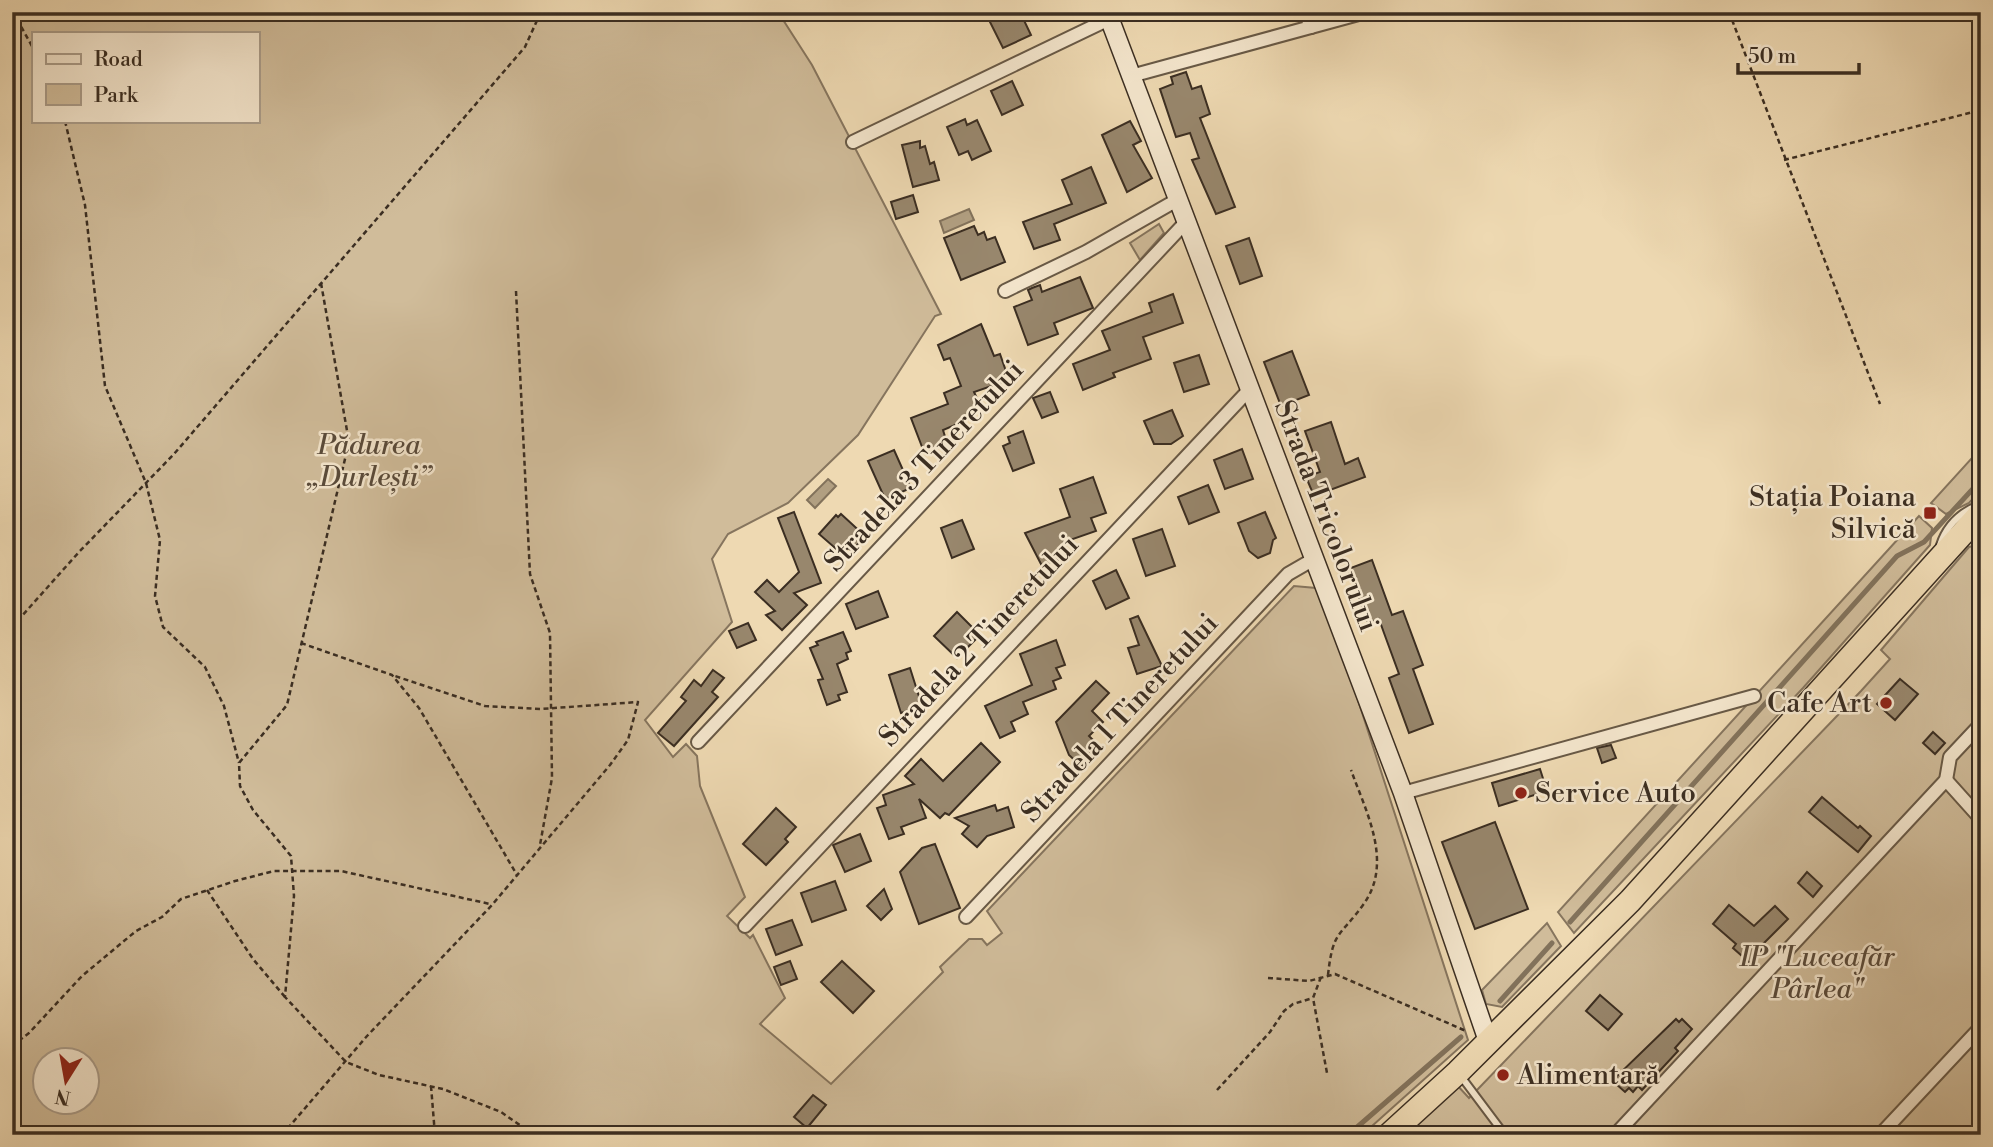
<svg xmlns="http://www.w3.org/2000/svg" width="1993" height="1147" font-family="'Libre Bodoni',serif">
<style>
.green{fill:#d0bc9a;stroke:#86755e;stroke-width:2;fill-rule:evenodd}
.water{fill:#b19f81;stroke:#82725b;stroke-width:2}
.lines{fill:none;stroke-linecap:round;stroke-linejoin:round}
.stream{stroke:#82725b;stroke-width:5}
.building{fill:#98876d;stroke:#3b2e22;stroke-width:2}
.lane-casing{stroke:#685946;stroke-width:10}
.street-casing{stroke:#685946;stroke-width:16}
.secondary-casing{stroke:#3b2e22;stroke-width:21}
.highway-casing{stroke:#3b2e22;stroke-width:26}
.path{stroke:#3b2e22;stroke-width:2.5;stroke-dasharray:5 3.5;stroke-linecap:butt}
.lane{stroke:#f4e6cd;stroke-width:6}
.street{stroke:#f4e6cd;stroke-width:12}
.secondary{stroke:#f4e6cd;stroke-width:18}
.highway{stroke:#eed9b2;stroke-width:23}
.poi-dot{fill:#8f2418;stroke:#f4e6cd;stroke-width:2.5}
.labels{text-anchor:middle;dominant-baseline:central;stroke-width:5;stroke-linejoin:round;paint-order:stroke}
.park-label{font-size:28px;font-style:italic;fill:#594a3a;stroke:#f4e6cd}
.street-label{font-size:28px;fill:#3b2e22;stroke:#f4e6cd}
.poi-label{font-size:28px;fill:#3b2e22;stroke:#f4e6cd;text-anchor:end}
</style>
<rect width="100%" height="100%" fill="#eed9b2"/>
<filter id="stains"><feTurbulence type="fractalNoise" baseFrequency=".00286" numOctaves="4"/><feColorMatrix values="0 0 0 0 .2 0 0 0 0 .09 0 0 0 0 .02 0 0 0 .5 -.17"/></filter>
<radialGradient id="worn" r=".72"><stop offset=".6" stop-color="#630" stop-opacity="0"/><stop offset="1" stop-color="#630" stop-opacity=".3"/></radialGradient>
<!-- green -->
<g class="green">
<path d="M 12,12 L 778,12 L 812,65 L 941,314 L 935,316 L 858,435 L 788,503 L 728,534 L 712,559 L 732,622 L 645,720 L 673,757 L 686,744 L 697,756 L 700,786 L 745,897 L 727,916 L 750,938 L 753,935 L 785,998 L 760,1024 L 831,1084 L 943,972 L 940,967 L 969,939 L 982,939 L 987,945 L 1002,933 L 987,911 L 1294,586 L 1316,588 L 1345,660 L 1468,1040 L 1362,1135 L 12,1135 ZM 33,33 L 257,33 L 257,121 L 33,121 ZM 46,1060 L 88,1060 L 88,1102 L 46,1102 Z"/>
<polygon points="1159,224 1164,233 1140,260 1130,243"/>
<polygon points="1981,448 1981,490 1969,503 1946,514 1931,503"/>
<polygon points="1919,516 1932,528 1930,545 1803,688 1574,933 1558,912"/>
<polygon points="1981,544 1981,1135 1403,1135 1456,1084 1469,1098 1478,1089 1861,691 1890,659 1881,650 1969,547"/>
<polygon points="1547,923 1561,946 1502,1007 1486,1004 1482,990"/>
</g>
<!-- water -->
<g class="water">
<polygon points="969,209 974,220 944,233 940,221"/>
<polygon points="828,479 836,486 815,508 807,500"/>
</g>
<g class="lines">
<!-- stream -->
<g class="stream">
<polyline points="1570,922 1897,556 1924,542 1981,480"/>
<polyline points="1500,1001 1552,943"/>
<polyline points="1348,1135 1461,1037"/>
</g>
</g>
<!-- building -->
<g class="building">
<polygon points="985,12 1020,12 1031,35 1003,48"/>
<polygon points="1186,72 1192,89 1201,86 1210,114 1200,118 1235,207 1216,214 1192,160 1199,158 1190,133 1176,137 1160,89 1173,84 1171,77"/>
<polygon points="1012,81 1023,105 1002,115 991,91"/>
<polygon points="965,119 967,125 977,120 991,151 972,160 968,151 959,155 947,127"/>
<polygon points="1130,121 1141,141 1133,145 1152,178 1127,192 1102,135"/>
<polygon points="920,141 920,148 925,146 930,164 934,162 939,180 913,187 902,145"/>
<polygon points="1091,167 1106,203 1054,224 1060,240 1034,249 1023,222 1072,204 1062,180"/>
<polygon points="913,195 918,212 896,219 891,202"/>
<polygon points="974,226 978,235 984,232 987,240 995,237 1005,262 961,280 944,238"/>
<polygon points="1249,238 1262,276 1240,284 1226,246"/>
<polygon points="1080,277 1093,308 1054,323 1058,334 1028,345 1014,307 1032,300 1028,290 1032,288 1040,285 1042,292"/>
<polygon points="1173,294 1183,323 1143,337 1151,359 1113,373 1115,377 1083,390 1073,364 1110,350 1102,331 1152,312 1149,303"/>
<polygon points="981,324 994,356 1000,354 1009,380 974,392 981,407 971,411 974,417 943,430 947,443 924,452 911,418 948,404 944,393 961,386 950,358 944,360 938,345"/>
<polygon points="1292,351 1309,395 1281,406 1264,362"/>
<polygon points="1199,355 1209,384 1184,392 1174,363"/>
<polygon points="1050,392 1058,412 1042,418 1033,398"/>
<polygon points="1172,410 1183,436 1171,444 1154,444 1144,421"/>
<polygon points="1331,422 1345,464 1358,458 1365,477 1314,496 1306,477 1320,472 1305,431"/>
<polygon points="1023,431 1034,463 1013,471 1003,446 1010,443 1008,437"/>
<polygon points="1242,449 1253,479 1225,489 1214,460"/>
<polygon points="894,450 911,488 885,499 868,461"/>
<polygon points="1093,477 1106,513 1091,518 1096,531 1064,542 1069,556 1042,566 1025,533 1070,517 1060,489"/>
<polygon points="1208,485 1219,512 1189,524 1178,497"/>
<polygon points="794,512 821,583 794,593 807,605 782,630 766,615 775,611 755,592 767,580 779,592 799,572 778,518"/>
<polygon points="1265,512 1276,538 1273,540 1270,553 1258,558 1249,551 1238,523"/>
<polygon points="841,514 865,536 852,551 848,548 842,554 819,534 836,515 838,517"/>
<polygon points="962,520 974,549 952,558 941,528"/>
<polygon points="1162,529 1175,566 1146,576 1133,539"/>
<polygon points="1372,560 1392,615 1403,611 1423,665 1413,669 1433,724 1409,733 1389,678 1399,674 1384,633 1379,619 1368,623 1348,569"/>
<polygon points="1116,570 1129,598 1106,609 1093,581"/>
<polygon points="878,591 888,617 856,629 846,604"/>
<polygon points="957,612 980,635 957,658 934,636"/>
<polygon points="1138,616 1162,666 1137,674 1128,648 1139,645 1130,619"/>
<polygon points="748,623 756,640 737,648 729,631"/>
<polygon points="843,632 851,651 846,653 848,659 837,664 847,692 838,695 840,700 827,705 818,680 823,679 810,648 818,645 816,642"/>
<polygon points="1056,640 1065,665 1056,668 1061,678 1053,681 1056,689 1023,702 1028,714 1011,722 1015,731 1000,738 985,706 1032,685 1020,654"/>
<polygon points="910,668 922,706 901,713 889,675"/>
<polygon points="713,670 724,678 712,692 718,697 674,746 658,733 686,701 681,697 694,680 701,686"/>
<polygon points="1900,679 1918,694 1895,720 1877,704"/>
<polygon points="1096,681 1109,693 1092,711 1103,722 1089,736 1101,748 1082,767 1069,755 1056,722"/>
<polygon points="1933,732 1945,743 1935,754 1923,743"/>
<polygon points="981,743 1000,762 949,815 945,813 940,818 919,799 926,818 901,827 904,834 889,839 877,808 886,805 883,795 914,784 905,776 921,759 943,781"/>
<polygon points="1611,745 1616,758 1602,763 1597,748"/>
<polygon points="1540,769 1547,791 1499,806 1492,783"/>
<polygon points="1822,797 1858,828 1860,826 1871,836 1858,852 1809,812"/>
<polygon points="995,805 997,811 1008,807 1014,827 987,836 977,847 962,834 969,826 955,818"/>
<polygon points="776,808 796,827 785,839 788,842 766,865 743,844"/>
<polygon points="1495,822 1528,909 1475,929 1442,842"/>
<polygon points="860,834 871,861 845,872 833,845"/>
<polygon points="935,844 960,908 919,924 900,872 922,848"/>
<polygon points="1807,872 1822,886 1813,897 1798,883"/>
<polygon points="835,881 846,910 812,922 801,893"/>
<polygon points="884,889 892,909 881,920 867,906"/>
<polygon points="1729,905 1754,926 1775,906 1788,919 1761,946 1763,948 1750,963 1733,948 1736,944 1713,924"/>
<polygon points="792,920 802,945 776,955 766,929"/>
<polygon points="790,961 797,979 781,985 774,967"/>
<polygon points="842,961 874,991 853,1013 821,982"/>
<polygon points="1600,995 1622,1014 1608,1030 1586,1011"/>
<polygon points="1676,1019 1679,1022 1682,1019 1692,1029 1675,1048 1678,1051 1642,1090 1638,1086 1633,1092 1629,1088 1625,1092 1616,1084 1619,1081 1616,1077"/>
<polygon points="813,1095 826,1105 807,1128 794,1117"/>
</g>
<g class="lines">
<!-- lane casing -->
<g class="lane-casing">
<g id="lane">
<path d="M 1940,545 C 1946,527 1958,514 1976,506"/>
<polyline points="1460,1075 1505,1135"/>
</g>
</g>
<!-- street casing -->
<g class="street-casing">
<g id="street">
<polyline points="1305,12 1311,27"/>
<polyline points="1131,76 1366,12"/>
<polyline points="853,142 1109,19"/>
<polyline points="1005,291 1086,252 1177,200"/>
<polyline points="698,742 1185,223"/>
<polyline points="1946,780 1981,819"/>
<polyline points="1403,793 1754,696"/>
<polyline points="966,917 1288,574 1314,559"/>
<polyline points="745,926 1249,390"/>
<polyline points="1615,1135 1946,780 1950,757 1981,724"/>
<polyline points="1880,1135 1981,1027"/>
</g>
</g>
<!-- secondary casing -->
<g class="secondary-casing">
<polyline id="secondary" points="1107,12 1403,793 1488,1041"/>
</g>
<!-- highway casing -->
<g class="highway-casing">
<polyline id="highway" points="1389,1135 1458,1072 1630,901 1981,513"/>
</g>
<!-- path -->
<g class="path">
<polyline points="13,12 33,48"/>
<polyline points="1729,12 1880,404"/>
<polyline points="65,121 85,205 105,386 146,483 160,540 155,596 163,627 205,667 224,706 239,763"/>
<polyline points="1784,160 1981,110"/>
<polyline points="321,283 349,442 287,705 239,763 240,786 253,810 291,856 294,896 285,997 346,1062 379,1075 443,1089 501,1112 534,1135"/>
<polyline points="516,291 530,574 550,633 552,778 540,845"/>
<polyline points="12,627 79,552 174,454 525,47 539,16"/>
<polyline points="301,643 392,675 419,708 517,875"/>
<polyline points="207,890 253,959 285,997"/>
<path d="M 1328,975 C 1333,930 1339,938 1363,905 C 1394,863 1366,812 1351,770"/>
<polyline points="1321,977 1313,998 1327,1073"/>
<polyline points="1268,978 1309,981 1335,974 1466,1031"/>
<polyline points="12,1046 29,1033 82,976 136,931 162,917 181,899 235,881 274,871 341,871 490,904"/>
<polyline points="431,1086 435,1135"/>
<polyline points="1217,1090 1270,1032 1284,1011 1293,1004 1313,998"/>
<polyline points="282,1135 367,1036 492,905 610,765 628,740 638,702 541,709 485,706 392,675"/>
</g>
<!-- lane -->
<use href="#lane" class="lane"/>
<!-- street -->
<use href="#street" class="street"/>
<!-- secondary -->
<use href="#secondary" class="secondary"/>
<!-- highway -->
<use href="#highway" class="highway"/>
</g>
<!-- markers -->
<g class="poi-dot">
<rect x="1923" y="506" width="14" height="14" rx="3.5"/>
<circle cx="1886" cy="703" r="7"/>
<circle cx="1521" cy="793" r="7"/>
<circle cx="1503" cy="1075" r="7"/>
</g>
<g class="labels">
<!-- park labels -->
<g class="park-label">
<text x="369" y="445">Pădurea<tspan x="369" dy="32">„Durlești”</tspan></text>
<text x="1817" y="957">IP "Luceafăr<tspan x="1817" dy="32">Pârlea"</tspan></text>
</g>
<!-- street labels -->
<g class="street-label">
<text transform="translate(924 466) rotate(-47)">Stradela 3 Tineretului</text>
<text transform="translate(1326 516) rotate(69)">Strada Tricolorului</text>
<text transform="translate(979 641) rotate(-47)">Stradela 2 Tineretului</text>
<text transform="translate(1120 718) rotate(-47)">Stradela 1 Tineretului</text>
</g>
<!-- poi labels -->
<g class="poi-label">
<text x="1916" y="497">Stația Poiana<tspan x="1916" dy="32">Silvică</tspan></text>
<text x="1872" y="703">Cafe Art</text>
<text x="1535" y="793" text-anchor="start">Service Auto</text>
<text x="1517" y="1075" text-anchor="start">Alimentară</text>
</g>
</g>
<!-- margin -->
<rect width="1993" height="1147" fill="none" stroke="#eed9b2" stroke-width="42"/>
<rect x="14" y="14" width="1965" height="1119" fill="none" stroke="#3b2e22" stroke-width="3.5"/>
<rect x="21" y="21" width="1951" height="1105" fill="none" stroke="#3b2e22" stroke-width="2"/>
<!-- legend -->
<rect x="32" y="32" width="228" height="91" fill="#f4e6cd" stroke="#aa9c89" stroke-width="2"/>
<rect x="46" y="54" width="35" height="10" fill="#f4e6cd" stroke="#aa9c89" stroke-width="2"/>
<text x="94" y="66" font-size="21" fill="#3b2e22">Road</text>
<rect x="46" y="84" width="35" height="21" fill="#d0bc9a" stroke="#aa9c89" stroke-width="2"/>
<text x="94" y="102" font-size="21" fill="#3b2e22">Park</text>
<!-- north arrow -->
<g transform="translate(66 1081) rotate(191)"><circle r="33" fill="#f4e6cd" stroke="#aa9c89" stroke-width="2"/>
<path d="M0-5L12 26L0 18L-12 26Z" fill="#8f2418"/>
<text y="-10" font-size="19" font-weight="bold" text-anchor="middle" fill="#3b2e22">N</text>
</g>
<!-- scale -->
<path d="M1738 63v10h121v-10" fill="none" stroke="#3b2e22" stroke-width="3.5"/>
<text x="1748" y="63" font-size="21" fill="#3b2e22" stroke="#f4e6cd" stroke-width="5" paint-order="stroke">50 m</text>
<rect width="100%" height="100%" filter="url(#stains)"/>
<rect width="100%" height="100%" fill="url(#worn)"/>
</svg>
